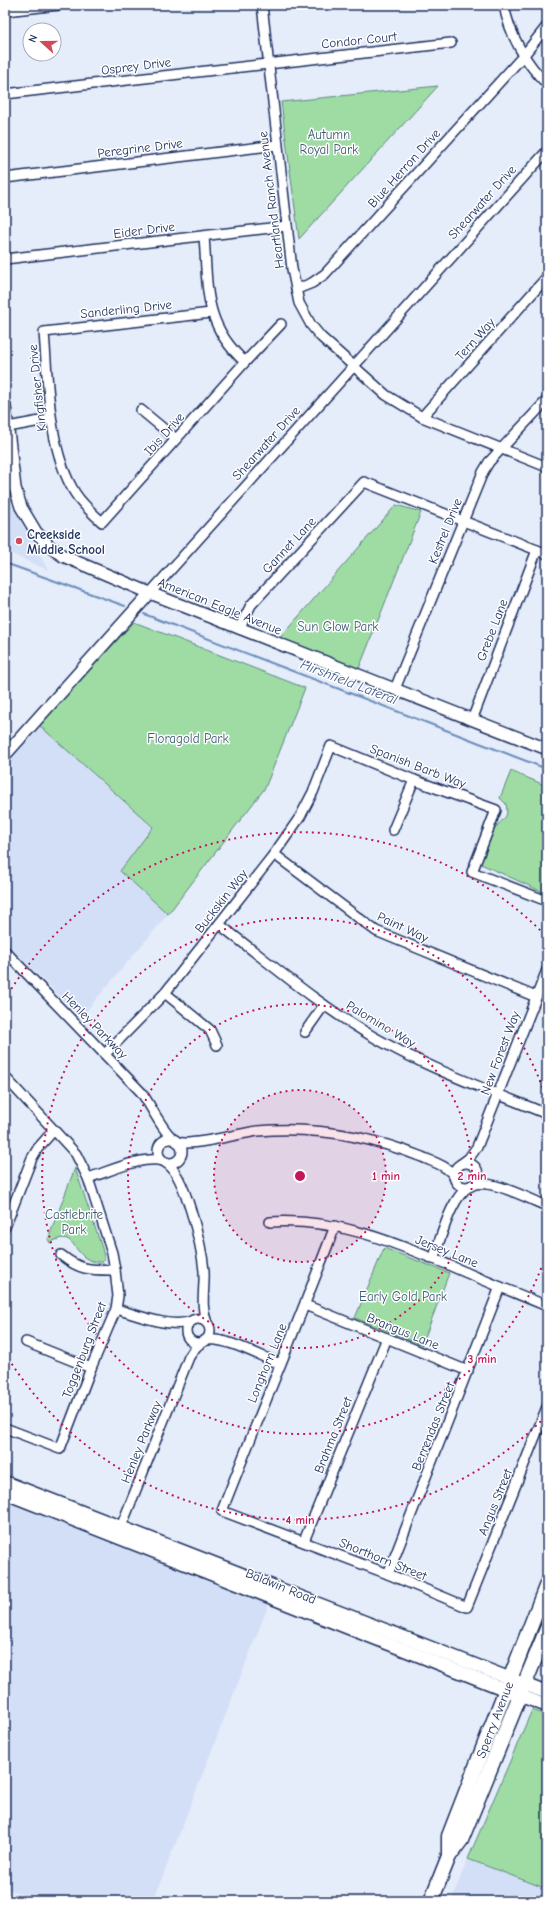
<svg xmlns="http://www.w3.org/2000/svg" width="552" height="1906" font-family="'Comic Neue',sans-serif">
<style>
.built{fill:#d3dff6}
.green{fill:#9edca4;stroke:#5c8681}
.lines{fill:none;stroke-linecap:round;stroke-linejoin:round}
.stream{stroke:#6a8dbb;stroke-width:2}
.minor-casing{stroke:#1b2f5e;stroke-width:12}
.tertiary-casing{stroke:#1b2f5e;stroke-width:14}
.secondary-casing{stroke:#1b2f5e;stroke-width:15}
.primary-casing{stroke:#1b2f5e;stroke-width:17}
.minor{stroke:#fff;stroke-width:9}
.tertiary{stroke:#fff;stroke-width:11}
.secondary{stroke:#fff;stroke-width:12}
.primary{stroke:#fff;stroke-width:14}
.ring{fill:none;stroke:#c2185b;stroke-width:2;stroke-dasharray:2 4}
.poi-dot{fill:#d1495b;stroke:#fff;stroke-width:1.5}
.labels{text-anchor:middle;dominant-baseline:central;stroke-width:3;stroke-linejoin:round;paint-order:stroke}
.street-label{font-size:13px;fill:#1b2f5e;stroke:#fff}
.park-label{font-size:13px;fill:#3c5a70;stroke:#fff}
.poi-label{font-size:13px;font-weight:bold;fill:#1b2f5e;stroke:#fff;text-anchor:start}
.water-label{font-size:14px;font-style:italic;fill:#425e8c;stroke:#fff}
.centre{fill:#c2185b;stroke:#fff;stroke-width:2}
.ring-label{font-size:12px;text-anchor:middle;font-weight:bold;fill:#c2185b;stroke:#fff;stroke-width:3;stroke-linejoin:round;paint-order:stroke}
</style>
<rect width="100%" height="100%" fill="#e5ecfa"/>
<filter id="ink" filterUnits="userSpaceOnUse"><feTurbulence type="fractalNoise" baseFrequency=".025" numOctaves="2"/><feDisplacementMap in="SourceGraphic" scale="8" xChannelSelector="R" yChannelSelector="G"/><feConvolveMatrix kernelMatrix="1 2 1 2 8 2 1 2 1" color-interpolation-filters="sRGB"/></filter>
<g filter="url(#ink)">
<!-- built -->
<g class="built">
<polygon points="5,492 26,531 48,570 5,551"/>
<polygon points="39,725 153,828 120,871 168,914 81,1017 5,942 5,763"/>
<polygon points="5,1494 273,1593 153,1901 39,1901 5,1888"/>
<polygon points="468,1859 547,1889 547,1901 451,1901"/>
</g>
<!-- green -->
<g class="green">
<polygon points="438,86 299,239 281,102"/>
<polygon points="396,505 421,512 358,671 278,640"/>
<polygon points="134,622 305,688 265,788 168,914 120,871 153,827 39,725"/>
<path d="M 511,771 L 547,786 L 547,894 L 481,864 C 483,855 491,833 497,826 C 504,817 509,819 506,804 L 500,798 Z"/>
<path d="M 75,1168 L 102,1248 L 105,1260 L 101,1262 C 70,1263 79,1225 50,1243 L 48,1239 Z"/>
<polygon points="384,1248 449,1273 422,1345 355,1318"/>
<polygon points="532,1710 547,1715 547,1889 468,1859"/>
</g>
<g class="lines">
<!-- stream -->
<g class="stream">
<polyline points="5,563 125,606"/>
<polyline points="144,614 547,769"/>
</g>
<!-- minor casing -->
<g class="minor-casing">
<g id="minor">
<polyline points="262,5 292,269 299,303 311,325 321,337 386,395 422,417 547,467"/>
<path d="M 504,5 C 509,34 526,64 547,84"/>
<polyline points="5,11 59,5"/>
<polyline points="5,94 451,43"/>
<polyline points="5,178 277,145"/>
<path d="M 204,236 C 208,288 203,324 245,362"/>
<polyline points="5,259 287,226"/>
<polyline points="297,289 312,283 325,274 524,55 547,26"/>
<path d="M 211,313 L 44,332 C 48,381 48,450 75,493 C 82,504 92,513 102,522 L 245,362 L 281,324"/>
<polyline points="141,410 176,439"/>
<polyline points="422,417 547,277"/>
<polyline points="8,427 51,419"/>
<polyline points="150,593 547,151"/>
<polyline points="239,629 251,605 364,482 547,554"/>
<polyline points="395,689 483,472 489,462 547,400"/>
<polyline points="472,720 537,550"/>
<polyline points="393,830 414,780"/>
<polyline points="274,854 376,931 536,997"/>
<path d="M 220,925 C 270,963 318,1005 372,1036 C 427,1068 488,1090 547,1114"/>
<path d="M 5,951 L 141,1092 C 151,1105 163,1133 175,1140"/>
<polyline points="165,993 210,1030 217,1045"/>
<polyline points="305,1032 324,1005"/>
<polyline points="105,1054 165,993 274,854 300,817 313,792 331,746 414,780 496,810 472,872 547,901"/>
<polyline points="5,1077 76,1154 88,1178 112,1253 115,1270 118,1296 116,1309 91,1368 60,1449 5,1428"/>
<circle cx="170" cy="1151" r="12"/>
<path d="M 177,1142 C 191,1147 240,1133 258,1131 C 315,1126 369,1136 422,1157 C 433,1162 449,1166 455,1178"/>
<path d="M 166,1163 C 185,1173 202,1248 204,1271 C 205,1288 200,1306 207,1323"/>
<circle cx="466" cy="1175" r="12"/>
<polyline points="461,1164 469,1158 477,1147 547,970"/>
<path d="M 88,1178 C 108,1172 143,1155 163,1161"/>
<path d="M 472,1185 C 490,1178 529,1199 547,1206"/>
<path d="M 270,1222 C 336,1218 391,1241 451,1266 C 483,1280 515,1293 547,1306"/>
<path d="M 335,1226 C 299,1321 259,1416 222,1511 L 388,1574 L 467,1607 L 547,1407"/>
<polyline points="5,1227 32,1158 38,1148 54,1130"/>
<path d="M 61,1255 C 81,1271 91,1270 115,1270"/>
<path d="M 433,1259 C 441,1239 451,1196 470,1186"/>
<polyline points="305,1305 468,1371"/>
<path d="M 116,1309 C 137,1315 171,1329 192,1321"/>
<circle cx="198" cy="1331" r="12"/>
<path d="M 204,1341 C 221,1334 262,1357 280,1364"/>
<polyline points="26,1342 91,1368"/>
<polyline points="119,1532 189,1357 196,1347 203,1341"/>
<polyline points="304,1541 387,1338"/>
<polyline points="388,1574 500,1287"/>
</g>
</g>
<!-- tertiary casing -->
<g class="tertiary-casing">
<g id="tertiary">
<polyline points="5,406 15,488 21,507 36,532 49,546 63,556 150,593 547,749"/>
<polyline points="5,755 150,593"/>
</g>
</g>
<!-- secondary casing -->
<g class="secondary-casing">
<g id="secondary">
<polyline points="5,1482 547,1693"/>
<polyline points="5,1493 547,1706"/>
</g>
</g>
<!-- primary casing -->
<g class="primary-casing">
<g id="primary">
<path id="s1" d="M 449,1856 L 449,1836 L 547,1584"/>
<polyline points="431,1901 449,1856 461,1840 547,1629"/>
</g>
</g>
<!-- minor -->
<use href="#minor" class="minor"/>
<!-- tertiary -->
<use href="#tertiary" class="tertiary"/>
<!-- secondary -->
<use href="#secondary" class="secondary"/>
<!-- primary -->
<use href="#primary" class="primary"/>
</g>
</g>
<!-- distance rings -->
<circle cx="300" cy="1176" r="86" fill="#c2185b" fill-opacity=".12"/>
<g class="ring">
<circle cx="300" cy="1176" r="86"/>
<circle cx="300" cy="1176" r="172"/>
<path d="M547 1251A258 258 0 1 1 547 1101"/>
<path d="M545 1417A344 344 0 0 1 5 1353M5 999A344 344 0 0 1 545 935"/>
</g>
<!-- markers -->
<circle class="poi-dot" cx="19" cy="541" r="4"/>
<g class="labels">
<!-- street labels -->
<g class="street-label">
<text transform="translate(359 40) rotate(-6)">Condor Court</text>
<text transform="translate(136 66) rotate(-7)">Osprey Drive</text>
<text transform="translate(140 148) rotate(-7)">Peregrine Drive</text>
<text transform="translate(404 168) rotate(-48)">Blue Herron Drive</text>
<text transform="translate(271 200) rotate(-97)">Heartland Ranch Avenue</text>
<text transform="translate(482 202) rotate(-48)">Shearwater Drive</text>
<text transform="translate(144 230) rotate(-7)">Eider Drive</text>
<text transform="translate(126 309) rotate(-6)">Sanderling Drive</text>
<text transform="translate(475 339) rotate(-48)">Tern Way</text>
<text transform="translate(37 388) rotate(-96)">Kingfisher Drive</text>
<text transform="translate(164 434) rotate(-48)">Ibis Drive</text>
<text transform="translate(266 443) rotate(-48)">Shearwater Drive</text>
<text transform="translate(445 531) rotate(-68)">Kestrel Drive</text>
<text transform="translate(289 545) rotate(-47)">Gannet Lane</text>
<text transform="translate(220 606) rotate(22)">American Eagle Avenue</text>
<text transform="translate(492 630) rotate(-69)">Grebe Lane</text>
<text transform="translate(418 766) rotate(21)">Spanish Barb Way</text>
<text transform="translate(221 901) rotate(-52)">Buckskin Way</text>
<text transform="translate(403 927) rotate(25)">Paint Way</text>
<text transform="translate(381 1024) rotate(31)">Palomino Way</text>
<text transform="translate(95 1025) rotate(46)">Henley Parkway</text>
<text transform="translate(500 1053) rotate(-69)">New Forest Way</text>
<text transform="translate(447 1251) rotate(22)">Jersey Lane</text>
<text transform="translate(403 1331) rotate(22)">Brangus Lane</text>
<text transform="translate(84 1350) rotate(-69)">Toggenburg Street</text>
<text transform="translate(267 1363) rotate(-68)">Longhorn Lane</text>
<text transform="translate(433 1426) rotate(-68)">Berrendas Street</text>
<text transform="translate(333 1435) rotate(-68)">Brahma Street</text>
<text transform="translate(141 1442) rotate(-68)">Henley Parkway</text>
<text transform="translate(495 1502) rotate(-68)">Angus Street</text>
<text transform="translate(383 1559) rotate(22)">Shorthorn Street</text>
<text transform="translate(281 1586) rotate(22)">Baldwin Road</text>
<text stroke="none"><textPath href="#s1" startOffset="145">Sperry Avenue</textPath></text>
</g>
<!-- park labels -->
<g class="park-label">
<text x="329" y="134">Autumn<tspan x="329" dy="15">Royal Park</tspan></text>
<text x="338" y="626">Sun Glow Park</text>
<text x="188" y="738">Floragold Park</text>
<text x="74" y="1214">Castlebrite<tspan x="74" dy="15">Park</tspan></text>
<text x="403" y="1296">Early Gold Park</text>
</g>
<!-- poi labels -->
<g class="poi-label">
<text x="27" y="534">Creekside<tspan x="27" dy="15">Middle School</tspan></text>
</g>
<!-- water labels -->
<g class="water-label">
<text transform="translate(349 682) rotate(21)">Hirshfield Lateral</text>
</g>
</g>
<circle cx="300" cy="1176" r="6" class="centre"/>
<g class="ring-label">
<text x="386" y="1180">1 min</text>
<text x="472" y="1180">2 min</text>
<text x="482" y="1363">3 min</text>
<text x="300" y="1524">4 min</text>
</g>
<!-- margin -->
<rect width="552" height="1906" fill="none" stroke="#fff" stroke-width="20"/>
<rect x="10" y="10" width="532" height="1886" fill="none" stroke="#1b2f5e" stroke-width="1.5" filter="url(#ink)"/>
<!-- north arrow -->
<g transform="translate(42 42) rotate(291)"><circle r="19" fill="#ffffff" stroke="#a4acbf"/>
<path d="M0-3L7 15L0 10L-7 15Z" fill="#d1495b"/>
<text y="-6" font-size="11" font-weight="bold" text-anchor="middle" fill="#1b2f5e">N</text>
</g>
</svg>
